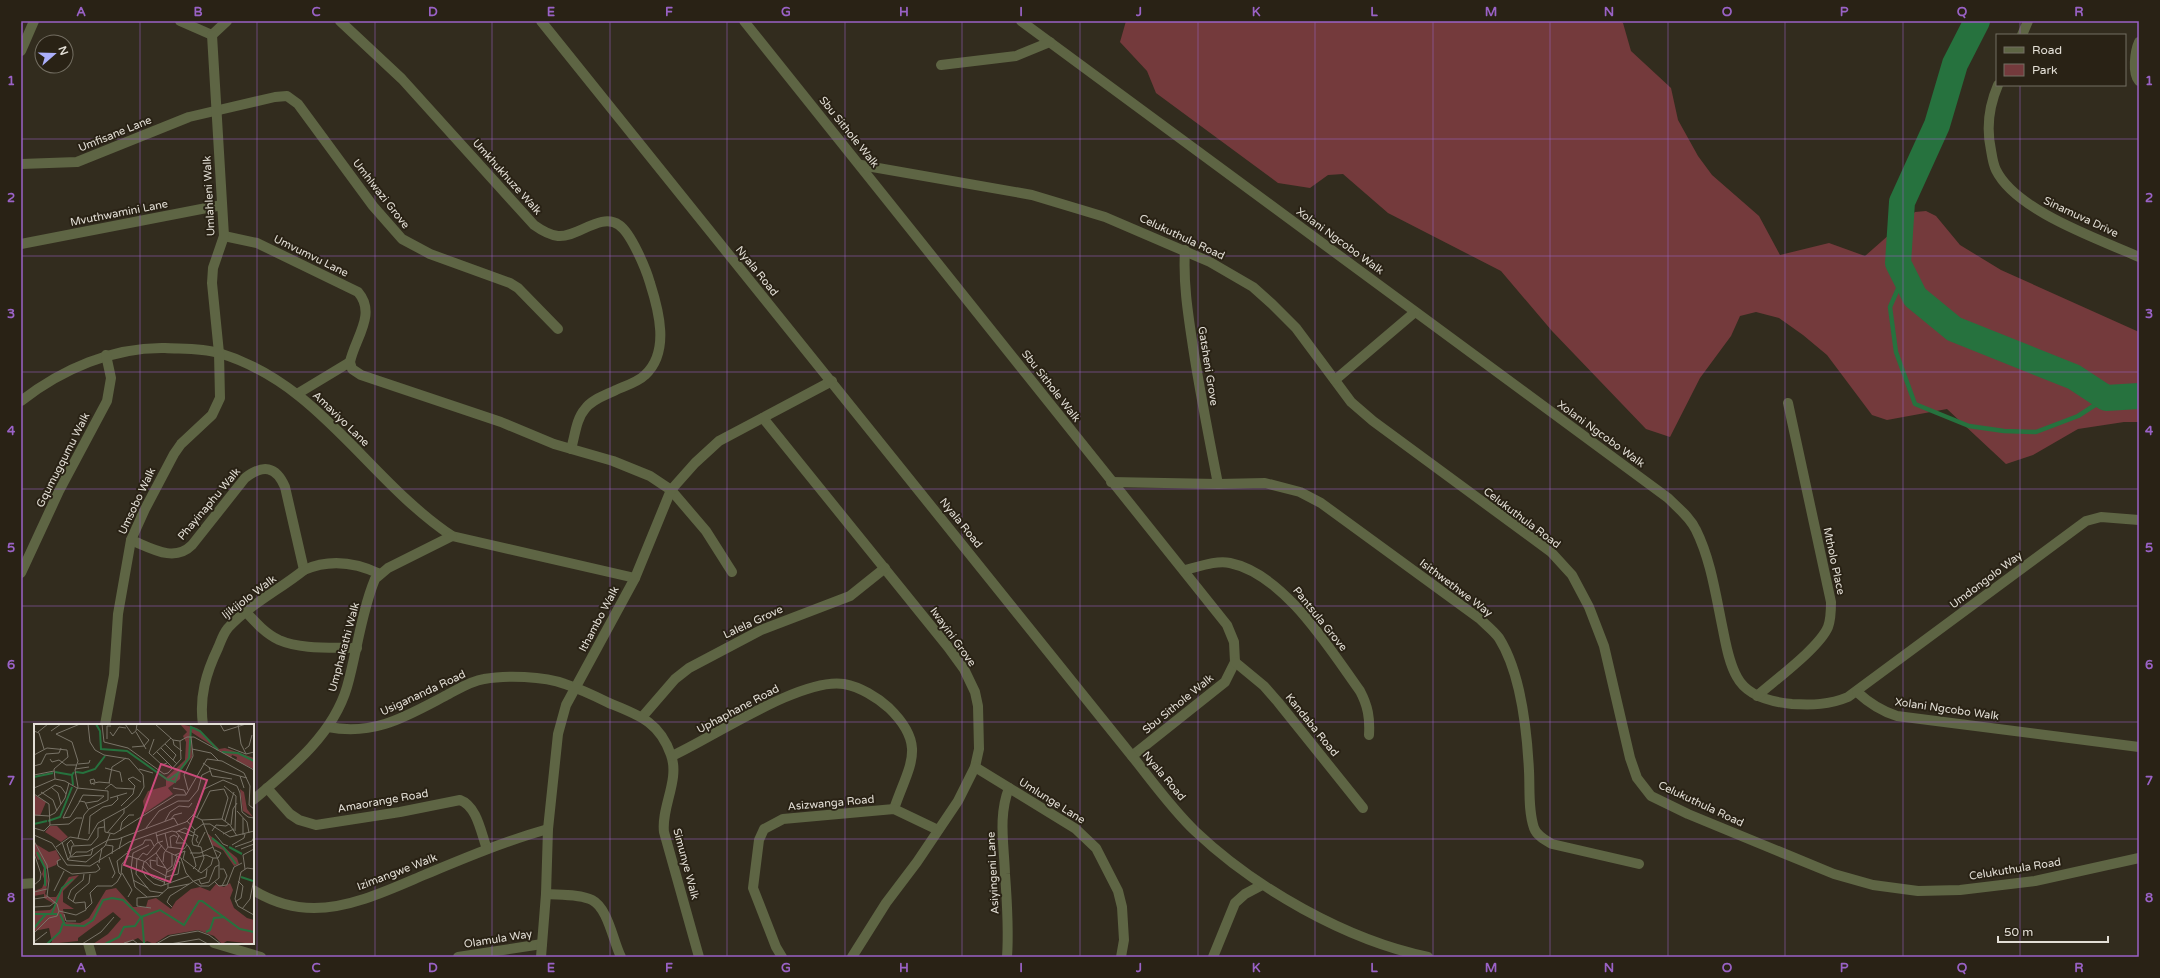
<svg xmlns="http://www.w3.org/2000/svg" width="2160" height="978" font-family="'Varela Round',sans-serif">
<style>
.green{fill:#743a3c}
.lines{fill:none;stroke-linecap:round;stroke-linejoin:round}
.stream{stroke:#26723e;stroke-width:4.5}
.river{stroke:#26723e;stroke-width:26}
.minor{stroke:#5e6544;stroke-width:10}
.tertiary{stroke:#5e6544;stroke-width:10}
.grid{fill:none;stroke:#9a62c6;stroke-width:1;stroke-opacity:0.55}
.labels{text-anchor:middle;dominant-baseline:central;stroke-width:4;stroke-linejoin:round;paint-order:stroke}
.street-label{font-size:11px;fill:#e3dfd6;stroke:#292215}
.inset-river{fill:none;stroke:#26723e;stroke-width:2}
.inset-road{fill:none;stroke:#797468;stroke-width:1}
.view{fill:#ca4a7a;fill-opacity:0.15;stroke:#ca4a7a;stroke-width:2}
.inset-edge{fill:none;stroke:#e3dfd6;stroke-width:2}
.neatline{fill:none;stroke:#9a62c6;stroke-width:1.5}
.grid-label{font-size:13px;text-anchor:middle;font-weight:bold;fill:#9a62c6}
</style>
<rect width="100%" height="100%" fill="#322c1e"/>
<!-- green -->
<polygon class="green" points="1126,21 1619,21 1623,23 1631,51 1671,88 1678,120 1698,156 1712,175 1759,216 1780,255 1829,243 1865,256 1915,212 1926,211 1936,216 1960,245 2001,270 2139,332 2139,422 2124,422 2078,429 2033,455 2006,464 1947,409 1887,420 1872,415 1827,355 1803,335 1779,318 1756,312 1740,316 1731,336 1700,378 1670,437 1646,429 1552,331 1501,271 1388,213 1343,174 1328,175 1310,188 1278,183 1156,93 1147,71 1120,42"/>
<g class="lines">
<!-- stream -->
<polyline class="stream" points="1904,275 1890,307 1896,352 1915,404 1969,426 2004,431 2036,432 2078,416 2106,398"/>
<!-- river -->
<polyline class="river" points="1977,21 1955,64 1937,125 1902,202 1898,263 1915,297 1954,329 2074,377 2106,398 2139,396"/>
<!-- minor -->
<g class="minor">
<polyline points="180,21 212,35"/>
<path d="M 340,21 L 402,79 L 534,225 C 541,230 549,235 558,236 C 577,238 601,212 619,225 C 631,233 646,269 650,283 C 659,311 670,352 645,375 C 638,382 625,386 616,390 C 606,395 592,399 585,409 C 576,419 575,436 571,449"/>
<polyline points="744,21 1227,625 1234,642 1235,662 1225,682 1132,756"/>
<path d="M 1021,21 L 1668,498 C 1678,508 1690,517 1696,530 C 1711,560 1716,597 1723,630 C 1726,645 1729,663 1737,677 C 1747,696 1771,702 1792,704 C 1812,705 1829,705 1848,697 L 2086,521 L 2101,517 L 2139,520"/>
<polyline points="212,35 227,21"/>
<polyline points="2022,35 2028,21"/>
<path d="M 2139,42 C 2135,51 2132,73 2139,81"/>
<polyline points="21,51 34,21"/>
<polyline points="941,65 1016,56 1050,42"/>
<path d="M 1998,85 C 1989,106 1986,127 1991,150 C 1992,156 1993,164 1996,170 C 2016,211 2099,239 2139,257"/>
<polyline points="21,164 77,162 189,117 275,97 287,96 298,104 373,206 402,239 430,254 510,283 518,288 558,329"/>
<polyline points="861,165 1032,195 1105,217 1210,262 1253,287 1272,304 1296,328 1351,402 1373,421 1551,552 1572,575 1589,607 1604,646 1630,758 1637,778 1651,796 1688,814 1834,874 1873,885 1918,891 1960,890 2035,881 2139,858"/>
<path d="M 224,236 L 257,243 L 358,292 C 377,314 355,338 350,362 L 352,369 L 361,375 L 501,422 L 554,444 L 613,461 L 650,476 L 671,490 L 706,531 L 732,572"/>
<polyline points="21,244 222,205"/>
<path d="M 1185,250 C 1183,283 1188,314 1193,347 C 1200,393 1209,438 1218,484"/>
<polyline points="1335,380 1415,312"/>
<polyline points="297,394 350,362"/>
<path d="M 21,401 C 62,369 113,347 165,348 C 183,349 202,348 219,353 C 320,383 368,480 452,536 L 635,578"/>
<polyline points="763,418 948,647 964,669 975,692 978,706 979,749 975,767 958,801 917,862 886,903 852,957"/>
<path d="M 1111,482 L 1218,484 L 1265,483 L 1300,492 L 1321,503 L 1480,619 C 1486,625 1494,631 1499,638 C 1521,673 1527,730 1529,771 C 1530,789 1528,810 1534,828 C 1537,836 1545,840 1552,844 L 1639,864"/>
<path d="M 131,540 C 151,548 174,563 192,545 L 245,478 C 263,464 276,466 285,487 L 304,570"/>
<path d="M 1185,570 C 1198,567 1216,560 1230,563 C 1284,574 1329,648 1360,691 C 1368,706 1370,718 1369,735"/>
<polyline points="21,573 59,491 107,401 111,378 106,355"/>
<path d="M 246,612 C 256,623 266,634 279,640 C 302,650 333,647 357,648"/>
<polyline points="1235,662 1264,686 1278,702 1363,808"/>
<path d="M 1857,692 C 1870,704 1881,711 1897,716 L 2139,747"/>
<path d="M 1757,696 C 1775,680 1819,648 1828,627 C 1831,619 1831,610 1831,602 L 1788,403"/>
<polyline points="643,716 675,679 689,668 761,630 850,596 885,568"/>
<polyline points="105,725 114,675 118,614 131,540 145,509 174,454 181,444 212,415 220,398 219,353 212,283 213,268 224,236 212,35"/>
<path d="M 203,725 C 199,697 206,673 218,648 C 221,641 223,634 228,628 C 249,605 279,590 304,570 C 329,559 355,562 380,574"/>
<path d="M 328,727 C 374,736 405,717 445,696 C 457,690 470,681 484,679 C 505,675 544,676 565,684 C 580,689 595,696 609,703 C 639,715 660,722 671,755 C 680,780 661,807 664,832 L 699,957"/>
<path d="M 672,756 C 714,737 801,677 844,684 C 860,687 877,697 889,708 C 928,746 909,765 894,809"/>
<polyline points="975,767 1076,829 1096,848 1118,891 1122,907 1124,940 1121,957"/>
<path d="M 267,788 L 290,814 L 299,820 L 316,825 L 400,812 L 460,800 C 477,806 481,833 487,849"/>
<path d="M 253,800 C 290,769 333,735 347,687 C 357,652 361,613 375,579 L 388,568 L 452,536"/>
<polyline points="21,884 35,883"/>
<path d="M 253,890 C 271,901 293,908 314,908 C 351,908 391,889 424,875 C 465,858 505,841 548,829"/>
<path d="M 546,894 C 560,895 580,894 592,900 C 608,908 613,941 621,957"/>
<polyline points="88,943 92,957"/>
<polyline points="214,943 261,957"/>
<polyline points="458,957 542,944"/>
<polyline points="541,957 546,894 548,829 558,734 566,705 635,578 671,490 695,463 719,441 832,381"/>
<polyline points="782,957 776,947 753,888 759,840 764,829 783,819 894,809 938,830"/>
<path d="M 1007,957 C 1009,930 1007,901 1005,874 C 1004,844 998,816 1009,788"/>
<polyline points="1213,957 1235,903 1245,894 1262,885"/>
</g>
<!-- tertiary -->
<path class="tertiary" d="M 541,21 L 1132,756 C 1152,781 1172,809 1195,831 C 1255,888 1346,940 1428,957"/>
</g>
<!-- grid -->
<path class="grid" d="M 140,21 L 140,725M 257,21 L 257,957M 375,21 L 375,957M 492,21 L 492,957M 610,21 L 610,957M 727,21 L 727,957M 845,21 L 845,957M 962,21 L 962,957M 1080,21 L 1080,957M 1198,21 L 1198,957M 1315,21 L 1315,957M 1433,21 L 1433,957M 1550,21 L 1550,957M 1668,21 L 1668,957M 1785,21 L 1785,957M 1903,21 L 1903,957M 2020,21 L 2020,35M 2020,85 L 2020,957M 21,139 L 2139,139M 21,256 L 2139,256M 21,372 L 2139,372M 21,489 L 2139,489M 21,606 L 2139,606M 21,722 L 2139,722M 21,839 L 35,839M 253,839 L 2139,839M 140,943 L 140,957"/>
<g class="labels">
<!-- street labels -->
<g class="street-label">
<text transform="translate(849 132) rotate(51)">Sbu Sithole Walk</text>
<text transform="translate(115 134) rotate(-22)">Umfisane Lane</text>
<text transform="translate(507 177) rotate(48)">Umkhukhuze Walk</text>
<text transform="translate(381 194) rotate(52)">Umhlwazi Grove</text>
<text transform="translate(209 196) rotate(-93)">Umlahleni Walk</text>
<text transform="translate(119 213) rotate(-11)">Mvuthwamini Lane</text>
<text transform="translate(2081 217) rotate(25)">Sinamuva Drive</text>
<text transform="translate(1182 237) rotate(25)">Celukuthula Road</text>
<text transform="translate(1340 241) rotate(36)">Xolani Ngcobo Walk</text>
<text transform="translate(311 256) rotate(26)">Umvumvu Lane</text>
<text transform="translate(757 271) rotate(51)">Nyala Road</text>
<text transform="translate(1208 366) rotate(81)">Gatsheni Grove</text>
<text transform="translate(1051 386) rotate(52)">Sbu Sithole Walk</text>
<text transform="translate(341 419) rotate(44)">Amaviyo Lane</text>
<text transform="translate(1601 434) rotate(36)">Xolani Ngcobo Walk</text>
<text transform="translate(63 460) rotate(-63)">Gqumugqumu Walk</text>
<text transform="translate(137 501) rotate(-65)">Umsobo Walk</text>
<text transform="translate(209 504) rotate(-50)">Phayinaphu Walk</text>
<text transform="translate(1522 518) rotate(37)">Celukuthula Road</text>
<text transform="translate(961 523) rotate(51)">Nyala Road</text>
<text transform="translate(1834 561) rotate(78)">Mtholo Place</text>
<text transform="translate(1986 580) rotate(-37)">Umdongolo Way</text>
<text transform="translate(1456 588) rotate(37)">Isithwethwe Way</text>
<text transform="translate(249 597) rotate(-37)">Ijikijolo Walk</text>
<text transform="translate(599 619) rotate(-62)">Ithambo Walk</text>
<text transform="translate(1320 619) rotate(51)">Pantsula Grove</text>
<text transform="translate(753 622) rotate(-25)">Lalela Grove</text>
<text transform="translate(953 637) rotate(54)">Iwayini Grove</text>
<text transform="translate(344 647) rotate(-75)">Umphakathi Walk</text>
<text transform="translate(423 693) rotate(-25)">Usigananda Road</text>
<text transform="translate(1178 704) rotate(-39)">Sbu Sithole Walk</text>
<text transform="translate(738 709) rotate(-28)">Uphaphane Road</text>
<text transform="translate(1947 709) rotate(8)">Xolani Ngcobo Walk</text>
<text transform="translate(1312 725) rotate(51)">Kandaba Road</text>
<text transform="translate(1164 776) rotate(50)">Nyala Road</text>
<text transform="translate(383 801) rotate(-10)">Amaorange Road</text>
<text transform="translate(1052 801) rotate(32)">Umlunge Lane</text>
<text transform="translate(831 803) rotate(-5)">Asizwanga Road</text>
<text transform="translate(1701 804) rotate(25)">Celukuthula Road</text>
<text transform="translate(686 864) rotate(75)">Simunye Walk</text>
<text transform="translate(2015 869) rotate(-9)">Celukuthula Road</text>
<text transform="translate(397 872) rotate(-21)">Izimangwe Walk</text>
<text transform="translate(993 873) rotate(-93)">Asiyingeni Lane</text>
<text transform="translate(498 939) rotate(-9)">Olamula Way</text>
</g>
</g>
<!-- overview -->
<g transform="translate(34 724)">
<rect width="220" height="220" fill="#322c1e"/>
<path d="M 146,0 L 163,4 L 185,25 L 191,24 L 220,34 L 220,45 L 202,37 L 203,33 L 198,31 L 197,34 L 157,8 L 158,33 L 147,46 L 146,55 L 134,64 L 139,70 L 111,89 L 109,77 L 114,67 L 132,62 L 132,54 L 151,36 L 152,18 L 149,12 L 153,8 ZM 206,65 L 210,68 L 213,85 L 219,93 L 209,87 ZM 0,71 L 12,78 L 6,92 L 0,91 ZM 16,102 L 23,102 L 34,113 L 27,118 L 11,108 ZM 173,109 L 203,134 L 205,140 L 200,142 L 189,126 L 178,121 ZM 0,119 L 15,128 L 22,126 L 26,134 L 22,141 L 12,145 L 14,157 L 11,170 L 15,173 L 22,173 L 35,153 L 45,151 L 29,167 L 29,178 L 40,185 L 29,185 L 31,198 L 46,199 L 55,194 L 72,166 L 82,164 L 99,183 L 112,183 L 114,176 L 122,174 L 137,185 L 142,177 L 157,165 L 166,163 L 176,167 L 182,160 L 190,163 L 196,159 L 199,166 L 196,174 L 200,184 L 213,194 L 220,196 L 220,220 L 193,217 L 188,220 L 180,212 L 164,206 L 134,211 L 120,220 L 113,217 L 110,219 L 104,214 L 91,220 L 59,220 L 74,210 L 87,195 L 79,188 L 44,214 L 44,217 L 15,220 L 18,218 L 15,204 L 0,207 L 0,187 L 16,186 L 22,181 L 10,174 L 10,170 L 0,172 L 0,167 L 8,164 L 11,157 L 8,150 L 10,143 L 7,135 L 4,136 L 0,128 Z" fill="#743a3c"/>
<path class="inset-river" d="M 62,0 L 66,7 L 67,25 L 93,27 L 134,56 L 144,49 L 155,34 L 157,3 L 166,7 L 184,26M 188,28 L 204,29 L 220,37M 21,48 L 38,51M 42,48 L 49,49 L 61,45 L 71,32M 0,53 L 19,49M 135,56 L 141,58 L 144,49M 39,61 L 38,51 L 40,48M 14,97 L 26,93 L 38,63M 0,100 L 13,97M 178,114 L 190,124 L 202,140M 195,123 L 208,130M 3,128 L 11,144 L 11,162M 207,153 L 219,157M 18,189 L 28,164 L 39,155M 0,190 L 23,190M 26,190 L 31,201 L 50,202 L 59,196 L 69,176 L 78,174 L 89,176 L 107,193 L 126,186 L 150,201 L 165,177 L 168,177 L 206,205 L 220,208M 108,193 L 110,219M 0,204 L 12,190M 172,208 L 176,206 L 180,194 L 191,193M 13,220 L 26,208 L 29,199M 71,220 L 85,213 L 90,203 L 101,202 L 107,193"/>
<path class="inset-road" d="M 46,0 L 22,10 L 38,18 L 44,37 L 41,46 L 44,63 L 29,94 L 36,93 L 46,77 L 51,78 L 54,85M 68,0 L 70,18 L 94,24 L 130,50 L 134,49 L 147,35 L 146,17M 91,0 L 98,10 L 102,7 L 103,0M 121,0 L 139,16 L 146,17 L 153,13 L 160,13 L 220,46M 186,0 L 190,7 L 212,0M 204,0 L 207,20 L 212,30M 103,5 L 115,16 L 110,22M 0,7 L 5,9 L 10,25M 17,7 L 27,0M 4,8 L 14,0M 76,8 L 79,12 L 85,3 L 92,4M 102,8 L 112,25M 73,15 L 73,2 L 77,2M 120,15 L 115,29 L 128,41 L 133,39M 139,16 L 140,21 L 148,27M 131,20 L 142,31 L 139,36M 98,23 L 110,22M 194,23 L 212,30 L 220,28M 127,24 L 143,40M 158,25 L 177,29 L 184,36M 211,25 L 215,22 L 218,11M 123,28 L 139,44M 0,31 L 13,24 L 33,26 L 34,33 L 20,45 L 21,55M 119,31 L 137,14M 16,35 L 18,38 L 25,36 L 32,41 L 43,41M 169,39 L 176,44 L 213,54M 44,40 L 55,39 L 56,36M 0,42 L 7,40 L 12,30 L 25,29 L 27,24M 175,43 L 178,52 L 198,55M 71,44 L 86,48 L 88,58M 41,45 L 55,43M 105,45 L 119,49M 0,51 L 20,47M 206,52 L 210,64M 60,59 L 57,60 L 56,56 L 60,55 L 61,58M 75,59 L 78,43 L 92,34M 60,61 L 60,59 L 65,58 L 76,59M 190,62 L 202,72 L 201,107M 17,63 L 24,69 L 27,80M 0,64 L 21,55 L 31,57 L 43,64 L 74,67 L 74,76 L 55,85 L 50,91 L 44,114M 139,64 L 150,66 L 152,70M 71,65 L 77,60 L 82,64 L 100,65 L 99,70 L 87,82M 100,65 L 101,62 L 94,55 L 99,53 L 107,58M 154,66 L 150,51 L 159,32 L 157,13M 7,68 L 19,76 L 23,87M 0,70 L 15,80 L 16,101 L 35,100 L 42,94 L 48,94M 4,72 L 21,61 L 27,63 L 32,70M 76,74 L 93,69M 45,78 L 49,71 L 70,72 L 64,77 L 52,79M 203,87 L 213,98 L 215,109M 0,91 L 15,92 L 21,89 L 31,74 L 35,59M 163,93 L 176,67 L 190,65 L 194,74 L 188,95 L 196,101 L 203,112M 209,94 L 209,111M 70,95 L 71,108 L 80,110 L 142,71 L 152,71 L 173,35 L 188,37 L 210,49 L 216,62 L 215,81 L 220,85M 137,95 L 140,91 L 148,89M 168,96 L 188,95M 131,97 L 136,88 L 145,82 L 155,83 L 158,79M 153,97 L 161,106M 191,97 L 200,68M 169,100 L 176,100 L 196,113 L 220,107M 197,101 L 199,85 L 203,79M 0,104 L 10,107 L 16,101M 112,104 L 125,87 L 144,77 L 155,77 L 164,66 L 168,51 L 176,47M 86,107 L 88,98 L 95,91 L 100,91M 144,107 L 159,112M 178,107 L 182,101 L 192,102 L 195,100M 142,108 L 151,104 L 160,109M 73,109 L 90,89 L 90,85M 122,109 L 124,118 L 132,127 L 147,134 L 152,149 L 159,157 L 166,162 L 175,162 L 185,154 L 185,138 L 168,96 L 158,91M 131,109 L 134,123M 55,110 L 56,92 L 69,83 L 78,81 L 84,75 L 83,72M 160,110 L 164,112 L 162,116 L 164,119M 181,110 L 189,120 L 194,122M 189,110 L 200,105M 0,111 L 18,119 L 33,141 L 56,142 L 95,118 L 152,98 L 160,90 L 170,65 L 189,56 L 203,62 L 206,69 L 208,88 L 214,93 L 220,94M 145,111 L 142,119 L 150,119M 122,112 L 138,107 L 142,108 L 155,123 L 160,134 L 162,142 L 159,145M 74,116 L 84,115 L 140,94 L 144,101M 0,117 L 13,141 L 15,156 L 13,172 L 23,180 L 25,187 L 23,192 L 15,194 L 0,209M 28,118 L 34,136 L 52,138 L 71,122 L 76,110M 72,121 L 79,122 L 78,130M 128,121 L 122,129 L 110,138 L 108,146 L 112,153 L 120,160 L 127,162 L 155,152M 198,121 L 210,114 L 211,110M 164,122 L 171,108M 22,123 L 36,113 L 54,116 L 64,99 L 93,83 L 105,72 L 110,63 L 109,51 L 95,35 L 70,31 L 61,26 L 56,18 L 54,0M 137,123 L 136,113 L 140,111 L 143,113M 167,123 L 159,121 L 158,117 L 161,106 L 169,100M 201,123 L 218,117 L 220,113M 85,125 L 88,113M 207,125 L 220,120M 181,126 L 187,129 L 184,134M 93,128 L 109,120 L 111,116 L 117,116 L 120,122M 0,129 L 7,150 L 6,156 L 0,161M 122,129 L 133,146 L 130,161M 156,129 L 166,129 L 179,123M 36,130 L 33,120 L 37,116 L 40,121M 141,131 L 151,127 L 149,135M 95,132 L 112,138 L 117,144 L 132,152M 36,133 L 38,122 L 57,121 L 64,113 L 64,104 L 70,103M 37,133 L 57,131 L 59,124M 75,133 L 81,149 L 78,154M 123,133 L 123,141 L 132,144M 103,134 L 102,150 L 116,167 L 129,169M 160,134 L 172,131 L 179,134 L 184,134M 27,135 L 23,137 L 24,142 L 38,150 L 62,148 L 66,145 L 63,140M 104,135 L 109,129 L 113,131 L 123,119 L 129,117M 149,135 L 167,149 L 177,141 L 179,134M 33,136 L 42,128 L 53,128 L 74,116M 129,138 L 130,129 L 134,123 L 150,125 L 153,121M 65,139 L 68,124M 108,142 L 118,153 L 130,158M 117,144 L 116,136 L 122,137M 186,145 L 190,145 L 193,152 L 188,162M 211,145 L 209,131 L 220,125M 220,145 L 213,144 L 207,148 L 201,175 L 204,182 L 220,191M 133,146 L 138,142 L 138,130M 133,148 L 139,145 L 143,132M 164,148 L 170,134 L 167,123M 88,149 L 98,166 L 94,173M 87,151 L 85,149 L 83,137 L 93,129M 132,153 L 144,150 L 146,138 L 142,137M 99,156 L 114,164M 165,156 L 167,160 L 175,158 L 181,143 L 185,141M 181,158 L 185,162 L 193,161 L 200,143 L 208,139M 134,164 L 155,160M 20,167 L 30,147M 0,168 L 13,165M 113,173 L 101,163 L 97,145 L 99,129 L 115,121M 0,175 L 13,173M 39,178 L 42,170 L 55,159 L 56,150M 201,178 L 207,174 L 209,162 L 204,157M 0,183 L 16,182 L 21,178M 138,183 L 133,178 L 136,172 L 160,157 L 172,153 L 173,145M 117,184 L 103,182 L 103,174 L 125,172 L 134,164 L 134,160M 52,185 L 58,179 L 56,169 L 63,162 L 78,162 L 83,158 L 87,151 L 88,140 L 95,132M 208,185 L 216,175 L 220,155M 25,187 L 42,191 L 52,186 L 51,178 L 41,179 L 34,174 L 37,166 L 49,156 L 50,150M 30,190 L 32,197 L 42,197M 0,218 L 13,208M 90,219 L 99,216 L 104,220M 48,220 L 67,208 L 80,193M 122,220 L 136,212 L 164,207 L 175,211 L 187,220M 136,220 L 165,215 L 174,220"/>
<path class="view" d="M 127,40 L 173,56 L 136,158 L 90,141 Z"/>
<rect width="220" height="220" class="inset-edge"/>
</g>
<!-- border -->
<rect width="2160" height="978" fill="none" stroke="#292215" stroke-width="44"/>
<!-- legend -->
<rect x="1996" y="34" width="130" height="52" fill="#292215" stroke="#736e62"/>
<rect x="2004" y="47" width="20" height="6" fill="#5e6544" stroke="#736e62"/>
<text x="2032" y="54" font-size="12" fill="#e3dfd6">Road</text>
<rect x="2004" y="64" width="20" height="12" fill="#743a3c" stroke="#736e62"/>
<text x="2032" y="74" font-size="12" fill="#e3dfd6">Park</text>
<!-- north arrow -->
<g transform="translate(54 54) rotate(70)"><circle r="19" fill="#292215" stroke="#736e62"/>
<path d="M0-3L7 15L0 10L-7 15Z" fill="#abaffb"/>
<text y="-6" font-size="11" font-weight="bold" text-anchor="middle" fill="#e3dfd6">N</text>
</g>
<!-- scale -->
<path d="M1998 936v6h110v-6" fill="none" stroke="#e3dfd6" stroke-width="2"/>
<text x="2004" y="936" font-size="12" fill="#e3dfd6" stroke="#292215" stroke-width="3" paint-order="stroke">50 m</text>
<rect x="22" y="22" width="2116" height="934" class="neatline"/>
<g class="grid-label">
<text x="81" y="16">A</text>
<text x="198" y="16">B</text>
<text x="316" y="16">C</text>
<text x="433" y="16">D</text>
<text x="551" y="16">E</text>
<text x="669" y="16">F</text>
<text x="786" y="16">G</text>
<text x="904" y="16">H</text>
<text x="1021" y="16">I</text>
<text x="1139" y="16">J</text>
<text x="1256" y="16">K</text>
<text x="1374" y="16">L</text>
<text x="1491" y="16">M</text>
<text x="1609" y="16">N</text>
<text x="1727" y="16">O</text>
<text x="1844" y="16">P</text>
<text x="1962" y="16">Q</text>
<text x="2079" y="16">R</text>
<text x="11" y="85">1</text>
<text x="2149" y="85">1</text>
<text x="11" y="202">2</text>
<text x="2149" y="202">2</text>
<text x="11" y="318">3</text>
<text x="2149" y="318">3</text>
<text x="11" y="435">4</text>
<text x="2149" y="435">4</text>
<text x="11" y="552">5</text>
<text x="2149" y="552">5</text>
<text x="11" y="669">6</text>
<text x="2149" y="669">6</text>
<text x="11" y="785">7</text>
<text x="2149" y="785">7</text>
<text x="11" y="902">8</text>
<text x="2149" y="902">8</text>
<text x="81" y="972">A</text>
<text x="198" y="972">B</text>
<text x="316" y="972">C</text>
<text x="433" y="972">D</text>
<text x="551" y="972">E</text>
<text x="669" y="972">F</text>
<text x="786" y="972">G</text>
<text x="904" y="972">H</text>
<text x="1021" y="972">I</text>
<text x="1139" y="972">J</text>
<text x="1256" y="972">K</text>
<text x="1374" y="972">L</text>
<text x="1491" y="972">M</text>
<text x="1609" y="972">N</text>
<text x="1727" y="972">O</text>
<text x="1844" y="972">P</text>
<text x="1962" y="972">Q</text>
<text x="2079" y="972">R</text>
</g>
</svg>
